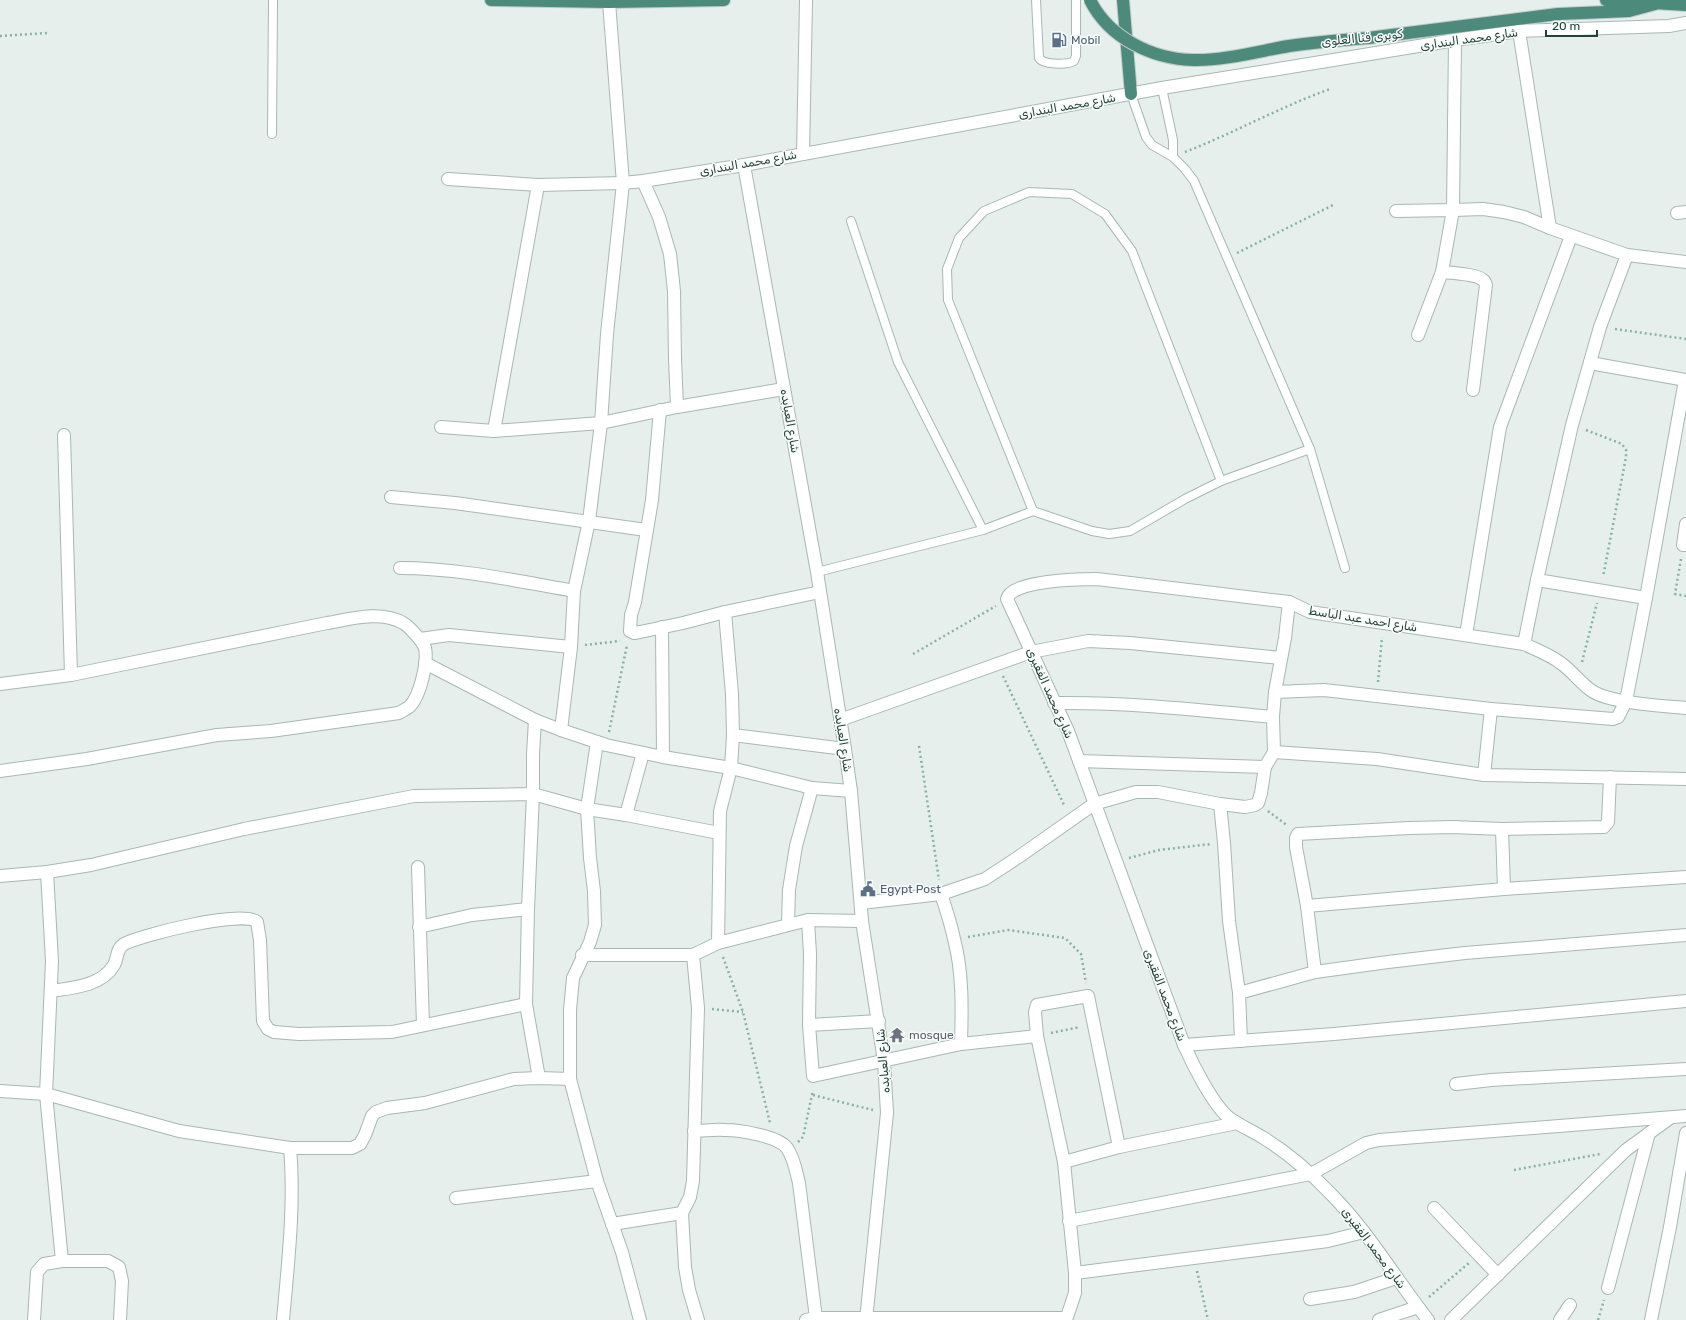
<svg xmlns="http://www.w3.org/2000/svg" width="1686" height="1320" font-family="Rubik,'Noto Naskh Arabic',sans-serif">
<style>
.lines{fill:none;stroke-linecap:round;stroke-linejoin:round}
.service-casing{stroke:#a8b8b2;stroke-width:10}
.minor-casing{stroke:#a8b8b2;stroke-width:14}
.tertiary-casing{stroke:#a8b8b2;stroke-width:14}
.trunk-casing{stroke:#c2cac8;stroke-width:14}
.path{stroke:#86b3a5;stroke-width:2.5;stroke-dasharray:2 3;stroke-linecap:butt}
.service{stroke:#fff;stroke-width:8}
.minor{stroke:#fff;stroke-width:12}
.tertiary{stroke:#fff;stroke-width:12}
.trunk{stroke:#4c8a7c;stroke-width:12}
.trunk-bridge-casing{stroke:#c2cac8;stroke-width:14;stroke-linecap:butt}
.trunk-bridge{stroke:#4c8a7c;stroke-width:12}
.labels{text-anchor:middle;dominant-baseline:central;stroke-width:3;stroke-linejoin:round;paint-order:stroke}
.street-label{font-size:12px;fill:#24423a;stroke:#f7fbf9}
.service-label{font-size:12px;fill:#4e5e75;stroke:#f7fbf9;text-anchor:start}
.worship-label{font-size:12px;fill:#5b616d;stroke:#f7fbf9;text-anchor:start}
</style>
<rect width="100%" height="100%" fill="#e6efeb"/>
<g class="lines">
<!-- service casing -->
<g class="service-casing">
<g id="service">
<path d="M 1036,0 L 1039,58 C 1043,65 1067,65 1074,61 L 1076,56 L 1076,0"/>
<polyline points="1162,88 1173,140 1173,157"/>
<polyline points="1131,94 1146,137 1152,145 1173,157 1185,169 1194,181 1310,449 1345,568"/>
<polyline points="272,134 273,0"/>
<polyline points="851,221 898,362 983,530"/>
<polyline points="1033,511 948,300 947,269 959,238 984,211 1029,192 1072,194 1105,214 1132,251 1221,481"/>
<polyline points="817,572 983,530 1033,511 1092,531 1109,534 1130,531 1185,499 1221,481 1310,449"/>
</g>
</g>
<!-- minor casing -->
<g class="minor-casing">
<g id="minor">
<polyline points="1519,31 1550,228"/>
<polyline points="1455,40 1453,210 1483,209 1504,212 1524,217 1550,228 1627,255 1686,262"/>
<polyline points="803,154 806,0"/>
<polyline points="448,179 538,185 623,183 643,181 744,165 1162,88 1455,40 1519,31 1669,26 1686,23"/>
<polyline points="643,181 659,217 670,254 674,291 675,359 677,407"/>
<path d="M 1396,211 L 1453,210 L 1442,272 C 1451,273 1477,274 1483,280 C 1485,281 1485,283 1486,285 L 1473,390"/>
<polyline points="1677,213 1686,212"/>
<polyline points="1627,255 1600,327 1572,425 1537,580 1646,598"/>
<polyline points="1418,335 1442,272"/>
<polyline points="1590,363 1686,380"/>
<polyline points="660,410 652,500 635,602 631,615 630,631 634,633 640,632 683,623 725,612 820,592"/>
<polyline points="441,427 494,431 601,423 677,407 784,389"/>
<polyline points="494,431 538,185"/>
<polyline points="64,435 71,675"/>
<polyline points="391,497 455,503 646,530"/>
<polyline points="1686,524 1683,545 1686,545"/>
<path d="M 400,568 C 458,568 517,581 574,591"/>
<polyline points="662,627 663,757"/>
<polyline points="1466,635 1500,427 1571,236"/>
<polyline points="420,639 449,635 571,647"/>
<polyline points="1524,644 1537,580"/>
<polyline points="425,663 535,720 561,730 606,745 663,757 731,768 812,788 851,791"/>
<path d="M 0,684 L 71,675 L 327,623 C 350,619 381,610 403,623 C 409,626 423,642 425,648 C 428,662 420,697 409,707 C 406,709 402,711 399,713 L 271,731 L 217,735 L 87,759 L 0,771"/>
<polyline points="1275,692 1324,690 1491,709 1613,719 1618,717 1626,701 1646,598 1685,380"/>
<path d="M 1054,703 C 1128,702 1200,710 1273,717"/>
<polyline points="535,720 533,754 533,794 528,909 526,1004 539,1078"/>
<polyline points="840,720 1031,652 1088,641 1130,643 1281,658"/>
<polyline points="561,730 571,647 574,591 589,521 601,423 607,334 623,183 609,2"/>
<polyline points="733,735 845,749"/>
<polyline points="597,742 587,809 590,858 594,891 595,925 590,942 573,978 570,1010 570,1079 597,1181 622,1252 640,1320"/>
<polyline points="1274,752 1377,759 1484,775 1686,779"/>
<polyline points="1079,761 1265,767"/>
<polyline points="1484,775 1491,709"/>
<polyline points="1220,804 1224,843 1229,921 1239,993 1241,1041"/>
<polyline points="626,815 643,753"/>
<polyline points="1502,829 1504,889"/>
<polyline points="418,867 423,1025"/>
<polyline points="47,872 52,961 46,1094 62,1261"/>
<polyline points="0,876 47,872 91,865 244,829 414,796 533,794 587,809 626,815 719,833"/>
<path d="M 941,894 C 946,909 951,924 954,939 C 963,972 962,1010 961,1044"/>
<polyline points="861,903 941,894 985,879 1017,858 1094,804 1136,792 1158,792 1220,804 1245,807 1255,805 1258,803 1261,793 1265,767 1274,752 1273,717 1275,692 1285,638 1289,602"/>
<polyline points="1307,906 1504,889 1686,877"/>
<polyline points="808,920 810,954 809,1025 813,1076 961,1044 1037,1036"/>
<polyline points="788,924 789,890 796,846 812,788"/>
<polyline points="419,927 472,915 528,909"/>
<polyline points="718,943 720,811 731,768 733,735 732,694 725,612"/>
<polyline points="582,955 693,955 718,943 808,920 862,921"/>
<polyline points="693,955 698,1008 693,1181 690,1197 682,1213 685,1267 689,1290 698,1320"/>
<polyline points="1315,972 1307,906 1296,847 1296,838 1298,834 1409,828 1453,827 1502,829 1604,827 1608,822 1610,777"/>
<path d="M 51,991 C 72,988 102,986 114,965 C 118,958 116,949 124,944 C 141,935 244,909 257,922 L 260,940 L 263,1021 L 268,1029 L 274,1032 L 299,1034 L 392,1032 L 526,1004"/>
<polyline points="1239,993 1315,972 1388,962 1465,953 1686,935"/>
<polyline points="809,1025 879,1021"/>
<polyline points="1184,1045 1334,1034 1686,1001"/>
<polyline points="1456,1084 1491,1080 1686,1069"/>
<path d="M 0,1091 L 46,1094 L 179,1131 L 290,1148 C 295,1205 288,1263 283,1320"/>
<path d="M 694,1131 C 704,1131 714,1129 725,1130 C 739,1130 778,1136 787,1148 C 794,1158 796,1171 799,1183 L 816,1318"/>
<polyline points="290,1148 352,1148 360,1144 365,1135 372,1116 376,1112 387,1108 425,1103 514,1079 539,1078 570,1079"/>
<polyline points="1064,1162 1119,1147 1237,1123"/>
<polyline points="456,1198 597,1181"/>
<polyline points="1434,1208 1498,1275"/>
<polyline points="1069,1221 1311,1174 1366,1143 1379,1140 1686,1116"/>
<polyline points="612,1224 682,1213"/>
<polyline points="1075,1273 1328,1241 1364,1232"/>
<polyline points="1608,1288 1649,1133"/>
<polyline points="1310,1299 1354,1292 1396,1278"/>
<polyline points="34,1320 37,1272 44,1264 62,1261 108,1261 119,1267 122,1281 120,1320"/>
<polyline points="806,1320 816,1318 1066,1318"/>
<polyline points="1066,1320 1075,1293 1075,1273 1064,1162 1037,1036 1035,1012 1037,1005 1088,996 1119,1147"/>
<polyline points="1379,1320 1418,1307"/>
<path d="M 1428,1320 C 1395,1278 1368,1231 1330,1193 C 1310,1172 1287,1152 1262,1137 C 1251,1130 1238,1125 1228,1117 C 1212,1103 1193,1065 1184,1045 L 1068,731 L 1007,599 C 1011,580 1081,579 1097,579 L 1289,602 L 1310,612 L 1524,644 C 1537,650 1551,655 1562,664 C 1573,672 1581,684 1592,691 C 1610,703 1663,706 1686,708"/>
<polyline points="1451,1320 1626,1150 1670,1118"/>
<polyline points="1560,1320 1570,1305"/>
<polyline points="1651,1320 1670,1227 1686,1133"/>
</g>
</g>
<!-- tertiary casing -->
<g class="tertiary-casing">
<polyline id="tertiary" points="744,165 817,572 845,749 851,791 862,921 884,1061 887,1113 866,1320"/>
</g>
<!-- trunk casing -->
<g class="trunk-casing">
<g id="trunk">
<polyline points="491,0 609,2 724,0"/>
<polyline points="1123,0 1131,94"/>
<polyline points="1606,0 1686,5"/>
<polyline points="1368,38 1558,14 1629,11 1655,4"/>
</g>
</g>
<!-- path -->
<g class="path">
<polyline points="0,36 47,33"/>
<path d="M 1185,152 C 1234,133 1280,107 1330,89"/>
<polyline points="1237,253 1335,204"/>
<polyline points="1615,329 1686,339"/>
<polyline points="1586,430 1622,444 1626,450 1626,457 1603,577"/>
<polyline points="1681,559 1675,594 1686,596"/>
<polyline points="585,645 620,641"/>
<polyline points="913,654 996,606"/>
<polyline points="1582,662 1597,603"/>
<polyline points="1003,676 1065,807"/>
<polyline points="1378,682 1382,637"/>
<polyline points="609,732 627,645"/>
<polyline points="919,746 939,880"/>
<polyline points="1268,811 1288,826"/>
<polyline points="1129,858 1159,850 1211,844"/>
<polyline points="968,937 1008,930 1065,938 1081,954 1086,983"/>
<polyline points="723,957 743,1012 770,1123"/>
<polyline points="712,1009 743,1012"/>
<polyline points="1051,1033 1080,1027"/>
<polyline points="813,1095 873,1110"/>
<polyline points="798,1142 803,1137 813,1090"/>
<polyline points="1514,1170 1600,1154"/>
<polyline points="1197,1271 1208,1320"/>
<polyline points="1429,1297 1469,1263"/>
<polyline points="1598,1320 1604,1300"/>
</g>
<!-- service -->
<use href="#service" class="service"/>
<!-- minor -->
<use href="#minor" class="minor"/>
<!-- tertiary -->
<use href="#tertiary" class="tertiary"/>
<!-- trunk -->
<use href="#trunk" class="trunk"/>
<!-- trunk-bridge casing -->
<g class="trunk-bridge-casing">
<path id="trunk-bridge" d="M 1090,0 C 1109,38 1152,59 1193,60 C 1221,61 1260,51 1289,46 C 1315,42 1341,40 1368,38"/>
</g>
<!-- trunk-bridge -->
<use href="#trunk-bridge" class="trunk-bridge"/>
</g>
<!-- icons -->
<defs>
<g id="fuel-bare" transform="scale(1.2)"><path d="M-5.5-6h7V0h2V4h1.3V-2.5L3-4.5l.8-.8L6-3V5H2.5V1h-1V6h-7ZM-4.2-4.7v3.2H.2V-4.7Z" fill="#5c6f8a" stroke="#f7fbf9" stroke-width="2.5" paint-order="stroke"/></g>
<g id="civic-bare" transform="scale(1.2)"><path d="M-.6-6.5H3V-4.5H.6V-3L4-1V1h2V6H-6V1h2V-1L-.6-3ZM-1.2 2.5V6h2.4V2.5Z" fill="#5c6f8a" stroke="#f7fbf9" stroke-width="2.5" paint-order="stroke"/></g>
<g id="temple-bare" transform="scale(1.2)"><path d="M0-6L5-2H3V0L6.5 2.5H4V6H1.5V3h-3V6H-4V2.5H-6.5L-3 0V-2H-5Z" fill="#6b7280" stroke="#f7fbf9" stroke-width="2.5" paint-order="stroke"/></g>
</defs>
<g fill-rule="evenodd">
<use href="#fuel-bare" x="1059" y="40"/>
<use href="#civic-bare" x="868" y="889"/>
<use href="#temple-bare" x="897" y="1035"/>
</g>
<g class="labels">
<!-- street labels -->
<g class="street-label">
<text transform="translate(1362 38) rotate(-6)">كوبرى قنا العلوى</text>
<text transform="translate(1469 39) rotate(-8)">شارع محمد البندارى</text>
<text transform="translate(1067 106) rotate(-10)">شارع محمد البندارى</text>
<text transform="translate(748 163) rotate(-10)">شارع محمد البندارى</text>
<text transform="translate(790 421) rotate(80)">شارع العبابده</text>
<text transform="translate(1363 619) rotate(9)">شارع احمد عبد الباسط</text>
<text transform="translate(1050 693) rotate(66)">شارع محمد الفقيرى</text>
<text transform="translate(843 740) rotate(81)">شارع العبابده</text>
<text transform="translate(1165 995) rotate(69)">شارع محمد الفقيرى</text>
<text transform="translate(883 1061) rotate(-95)">شارع العبابده</text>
<text transform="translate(1374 1248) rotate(53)">شارع محمد الفقيرى</text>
</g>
<!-- service labels -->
<g class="service-label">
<text x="1071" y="40">Mobil</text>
<text x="880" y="889">Egypt Post</text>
</g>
<!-- worship labels -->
<g class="worship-label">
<text x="909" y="1035">mosque</text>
</g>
</g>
<!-- scale -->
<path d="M1546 30v6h51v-6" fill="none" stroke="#24423a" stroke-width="2"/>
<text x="1552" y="30" font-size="12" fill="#24423a" stroke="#f7fbf9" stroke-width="3" paint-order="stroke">20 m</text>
</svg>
